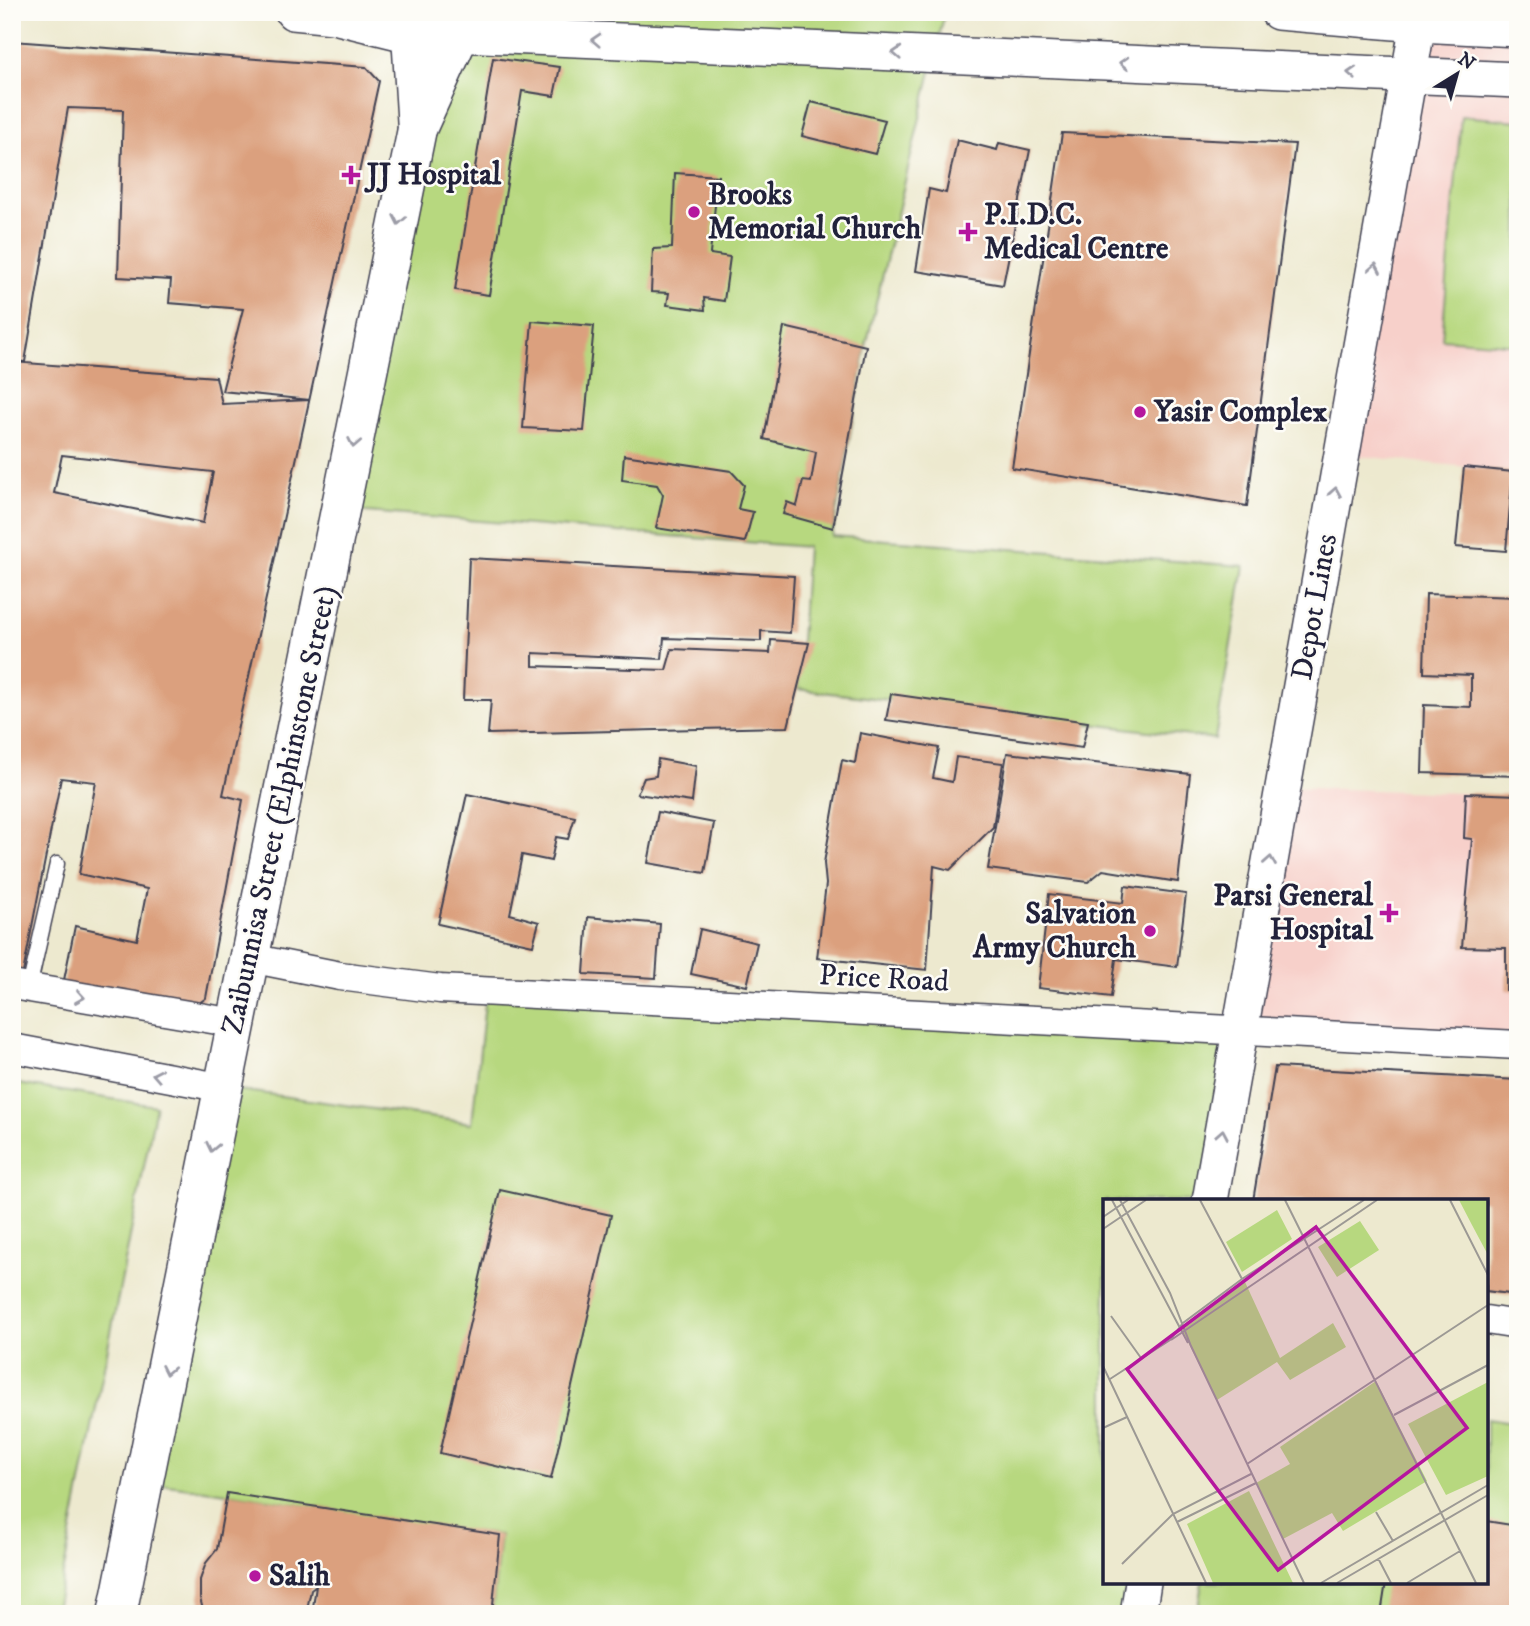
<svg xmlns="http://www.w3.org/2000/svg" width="1530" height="1626" font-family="'IM FELL DW Pica',serif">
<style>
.built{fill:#f7d0ca}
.green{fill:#b7d87f;stroke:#6c7d5d;stroke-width:2}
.building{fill:#dba07e;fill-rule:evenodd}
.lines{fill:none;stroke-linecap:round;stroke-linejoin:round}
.service-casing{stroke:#404051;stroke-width:17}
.minor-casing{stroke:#404051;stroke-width:31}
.tertiary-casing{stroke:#404051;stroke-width:38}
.secondary-casing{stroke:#404051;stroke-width:41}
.primary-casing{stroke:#404051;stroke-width:41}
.service{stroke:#fff;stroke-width:14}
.minor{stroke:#fff;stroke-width:28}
.tertiary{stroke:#fff;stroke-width:35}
.secondary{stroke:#fff;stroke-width:38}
.primary{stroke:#fff;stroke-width:38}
.oneway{stroke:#9c9ca7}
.poi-dot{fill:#b5179e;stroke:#fdfcf7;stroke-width:2.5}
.labels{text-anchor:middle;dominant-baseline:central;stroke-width:5;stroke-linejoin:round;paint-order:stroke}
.poi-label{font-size:30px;font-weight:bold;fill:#22223b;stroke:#fdfcf7;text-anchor:start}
.street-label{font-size:30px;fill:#22223b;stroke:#fdfcf7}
.inset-road{fill:none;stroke:#9c9994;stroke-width:2}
.view{fill:#b5179e;fill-opacity:0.15;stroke:#b5179e;stroke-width:3.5}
.inset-edge{fill:none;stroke:#22223b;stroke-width:3.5}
</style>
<rect width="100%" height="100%" fill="#fdfcf7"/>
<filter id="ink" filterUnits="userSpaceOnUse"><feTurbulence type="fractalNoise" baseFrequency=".0143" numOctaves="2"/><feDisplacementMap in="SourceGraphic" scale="14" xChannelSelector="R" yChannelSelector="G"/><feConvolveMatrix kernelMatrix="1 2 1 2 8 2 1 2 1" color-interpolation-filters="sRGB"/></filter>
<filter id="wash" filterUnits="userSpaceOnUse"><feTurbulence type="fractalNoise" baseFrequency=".00686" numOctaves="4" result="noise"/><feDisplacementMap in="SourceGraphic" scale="28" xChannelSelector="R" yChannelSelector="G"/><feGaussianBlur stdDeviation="1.57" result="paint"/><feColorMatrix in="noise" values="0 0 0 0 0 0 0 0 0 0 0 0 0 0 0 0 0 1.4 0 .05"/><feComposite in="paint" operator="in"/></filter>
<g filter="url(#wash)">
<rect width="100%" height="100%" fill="#ede9cf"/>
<!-- built -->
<g class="built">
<polygon points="1418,24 1518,32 1518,472 1328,453"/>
<polygon points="1283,787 1518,795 1518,1045 1240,1031"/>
</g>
<!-- green -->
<g class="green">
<polygon points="670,12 945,12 866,346 832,536 1244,566 1215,739 798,689 807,547 342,510 436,15"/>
<polygon points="1461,116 1518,121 1518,345 1442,339"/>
<polygon points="486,994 1240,1031 1210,1201 1105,1201 1105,1582 1143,1582 1138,1614 492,1614 500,1535 463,1531 227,1493 144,1482 224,1088 472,1123"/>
<polygon points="12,1083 156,1106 55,1614 12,1614"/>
<polygon points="1486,1419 1518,1424 1518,1614 1197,1614 1202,1582 1486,1582"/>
</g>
<g id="blocks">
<!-- building -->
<g class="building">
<path d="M 12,41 L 366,67 L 379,81 L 223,795 L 243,800 L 206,998 L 195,1006 L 63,985 L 75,926 L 137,940 L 147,889 L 79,874 L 96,782 L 61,778 L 22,978 L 12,977 L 12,362 L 216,377 L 222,404 L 310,400 L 222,391 L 243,309 L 169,303 L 171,280 L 118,277 L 123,110 L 68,108 L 25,362 L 12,361 ZM 62,455 L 213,472 L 203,523 L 54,493 Z"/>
<polygon points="493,58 560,67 554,96 522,91 489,295 455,290"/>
<polygon points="811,102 885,120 875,154 802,136"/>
<polygon points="1062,133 1295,144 1247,506 1012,468"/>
<polygon points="957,140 997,150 999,143 1030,150 1003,285 916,271 929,189 946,193"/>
<polygon points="675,173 718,176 710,254 730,257 724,301 704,298 705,310 667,305 669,293 651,292 653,249 672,248"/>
<polygon points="532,321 594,326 584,431 523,428"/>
<polygon points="784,327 866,346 833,528 783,514 787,502 797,506 803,481 811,482 816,452 764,439"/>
<polygon points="624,455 731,471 744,485 738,509 753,512 745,542 656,528 663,495 657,485 622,480"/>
<polygon points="1464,467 1513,472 1506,551 1456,547"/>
<polygon points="469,558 794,576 790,633 761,631 761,641 664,638 662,659 533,653 533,666 666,670 672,649 770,653 771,640 809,643 788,727 488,734 491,700 463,700"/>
<polygon points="1426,594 1518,597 1518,776 1422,773 1424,705 1471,707 1471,675 1424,673"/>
<polygon points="891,694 1088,722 1082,748 886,720"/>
<polygon points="860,733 939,748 933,778 952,782 956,757 1003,763 993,827 950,870 934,866 927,970 817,958 826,884 824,863 842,760 855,763"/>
<polygon points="1007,753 1190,774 1178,882 1103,870 1088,882 988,869"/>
<polygon points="658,759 696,766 692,802 637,794 644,778 656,776"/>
<polygon points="1466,793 1518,795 1518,991 1506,990 1506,948 1462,947 1472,839 1464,838"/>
<polygon points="467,794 575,817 568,839 556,837 551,861 522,855 510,914 539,922 533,945 438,924"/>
<polygon points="658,812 714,823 705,873 648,863"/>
<polygon points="1125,886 1186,894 1177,967 1116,959 1111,997 1038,988 1049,894 1123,903"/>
<polygon points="588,917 660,924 656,978 584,974"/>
<polygon points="700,929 757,943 747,986 691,974"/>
<polygon points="1275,1067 1518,1080 1518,1295 1486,1291 1486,1201 1253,1201"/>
<polygon points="500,1190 611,1215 551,1479 440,1453"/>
<polygon points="227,1493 500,1535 492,1614 312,1614 316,1586 311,1590 306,1614 204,1614 200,1598 200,1580 206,1563 217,1549"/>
<polygon points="1486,1521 1518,1526 1518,1614 1482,1609 1481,1614 1381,1614 1386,1582 1486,1582"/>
</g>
</g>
</g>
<g filter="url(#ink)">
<use href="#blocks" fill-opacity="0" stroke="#404051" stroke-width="2"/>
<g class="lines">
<!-- service casing -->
<g class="service-casing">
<polyline id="service" points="29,988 57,864"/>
</g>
<!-- minor casing -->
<g class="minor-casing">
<g id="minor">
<polyline points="250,958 340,976 440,989 1518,1045"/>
<polyline points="12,985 235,1023"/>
<polyline points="12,1048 224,1088"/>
<polyline points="1486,1320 1518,1325"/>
</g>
</g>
<!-- tertiary casing -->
<g class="tertiary-casing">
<g id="tertiary">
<polyline points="293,12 334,16 348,12"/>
<polyline points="1278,12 1418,24 1518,29"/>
<polyline points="334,16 411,35 483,35 1518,80"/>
<polyline points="1210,1201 1420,12"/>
<polyline points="1138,1614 1143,1582"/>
</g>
</g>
<!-- secondary casing -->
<g class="secondary-casing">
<polyline id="secondary" points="414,12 411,35 417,129"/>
</g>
<!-- primary casing -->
<g class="primary-casing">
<polyline id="primary" points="117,1614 417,129 460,34 463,12"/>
</g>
<!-- service -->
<use href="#service" class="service"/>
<!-- minor -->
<use href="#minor" class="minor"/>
<!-- tertiary -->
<use href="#tertiary" class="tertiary"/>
<!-- secondary -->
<use href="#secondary" class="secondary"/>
<!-- primary -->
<use href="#primary" class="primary"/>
</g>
<!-- one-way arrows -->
<defs><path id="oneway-chevron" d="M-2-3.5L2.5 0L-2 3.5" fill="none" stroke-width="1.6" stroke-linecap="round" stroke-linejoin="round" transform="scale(1.75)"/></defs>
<g class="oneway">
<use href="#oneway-chevron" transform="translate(596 40) rotate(-177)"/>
<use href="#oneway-chevron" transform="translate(897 53) rotate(-177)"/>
<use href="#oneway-chevron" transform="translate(1124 63) rotate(-177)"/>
<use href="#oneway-chevron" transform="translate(1352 73) rotate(-177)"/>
<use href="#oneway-chevron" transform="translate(399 220) rotate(101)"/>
<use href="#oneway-chevron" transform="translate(1375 268) rotate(-80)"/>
<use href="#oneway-chevron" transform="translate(354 443) rotate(101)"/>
<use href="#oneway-chevron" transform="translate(1335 492) rotate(-80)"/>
<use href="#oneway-chevron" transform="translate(1270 861) rotate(-80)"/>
<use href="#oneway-chevron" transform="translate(80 997) rotate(10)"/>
<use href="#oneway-chevron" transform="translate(157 1075) rotate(-169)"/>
<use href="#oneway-chevron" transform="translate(1222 1134) rotate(-80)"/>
<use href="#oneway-chevron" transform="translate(212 1147) rotate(102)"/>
<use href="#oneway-chevron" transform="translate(167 1370) rotate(101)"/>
</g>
</g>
<!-- markers -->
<g class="poi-dot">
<path d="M347.5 164.5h7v7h7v7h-7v7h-7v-7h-7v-7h7z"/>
<circle cx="694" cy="212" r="7"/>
<path d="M964.5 221.5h7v7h7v7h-7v7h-7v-7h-7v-7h7z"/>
<circle cx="1140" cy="412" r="7"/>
<path d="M1385.5 902.5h7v7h7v7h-7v7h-7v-7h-7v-7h7z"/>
<circle cx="1150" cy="931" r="7"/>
<circle cx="255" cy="1576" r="7"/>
</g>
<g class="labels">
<!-- poi labels -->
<g class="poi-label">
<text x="367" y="175">JJ Hospital</text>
<text x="708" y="195">Brooks<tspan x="708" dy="34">Memorial Church</tspan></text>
<text x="984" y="215">P.I.D.C.<tspan x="984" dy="34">Medical Centre</tspan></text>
<text x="1154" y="412">Yasir Complex</text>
<text x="1373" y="896" text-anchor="end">Parsi General<tspan x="1373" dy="34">Hospital</tspan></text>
<text x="1136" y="914" text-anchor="end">Salvation<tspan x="1136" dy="34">Army Church</tspan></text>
<text x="269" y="1576">Salih</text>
</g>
<!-- street labels -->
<g class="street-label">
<text transform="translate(1315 607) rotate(-80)">Depot Lines</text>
<text transform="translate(280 810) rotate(-78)">Zaibunnisa Street (Elphinstone Street)</text>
<text transform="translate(884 979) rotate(3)">Price Road</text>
</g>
</g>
<!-- overview -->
<g transform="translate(1103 1199)">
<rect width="385" height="385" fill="#ede9cf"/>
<path d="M 356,1 L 385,1 L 385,56 L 369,26 ZM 174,11 L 189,40 L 139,73 L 123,43 ZM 257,22 L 276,51 L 234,78 L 215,48 ZM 142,83 L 177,159 L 230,124 L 243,148 L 187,181 L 174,163 L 114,201 L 79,131 ZM 273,182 L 324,282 L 240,332 L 229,314 L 180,340 L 153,284 L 187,265 L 177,248 ZM 385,183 L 385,277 L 343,296 L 305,225 ZM 146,292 L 190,384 L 110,384 L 84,325 Z" fill="#b7d87f"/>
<path class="inset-road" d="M 9,1 L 85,144M 17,1 L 67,94 L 88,147 L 201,384M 97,1 L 139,80M 182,1 L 373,384M 347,1 L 385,76M 0,18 L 25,1M 0,30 L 43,1M 8,117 L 38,159M 68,141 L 274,1M 0,167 L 103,384M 7,180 L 67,141 L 80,124 L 139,80 L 261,1M 291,216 L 385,166M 0,229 L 24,218M 144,265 L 385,106M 273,313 L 290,342M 74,323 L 153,284M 275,359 L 288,384M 19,365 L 70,315 L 148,275M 218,384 L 385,286M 234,384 L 385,296M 304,384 L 357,352"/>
<path class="view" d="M 213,28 L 364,229 L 175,371 L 24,170 Z"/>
<rect width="385" height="385" class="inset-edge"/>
</g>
<!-- margin -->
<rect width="1530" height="1626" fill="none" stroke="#fdfcf7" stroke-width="42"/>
<!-- north arrow -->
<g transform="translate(1457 74) rotate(37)" stroke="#fdfcf7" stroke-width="5" paint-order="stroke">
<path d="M0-5L12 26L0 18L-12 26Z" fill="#22223b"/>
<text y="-10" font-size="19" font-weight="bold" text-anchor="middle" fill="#22223b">N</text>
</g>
</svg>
